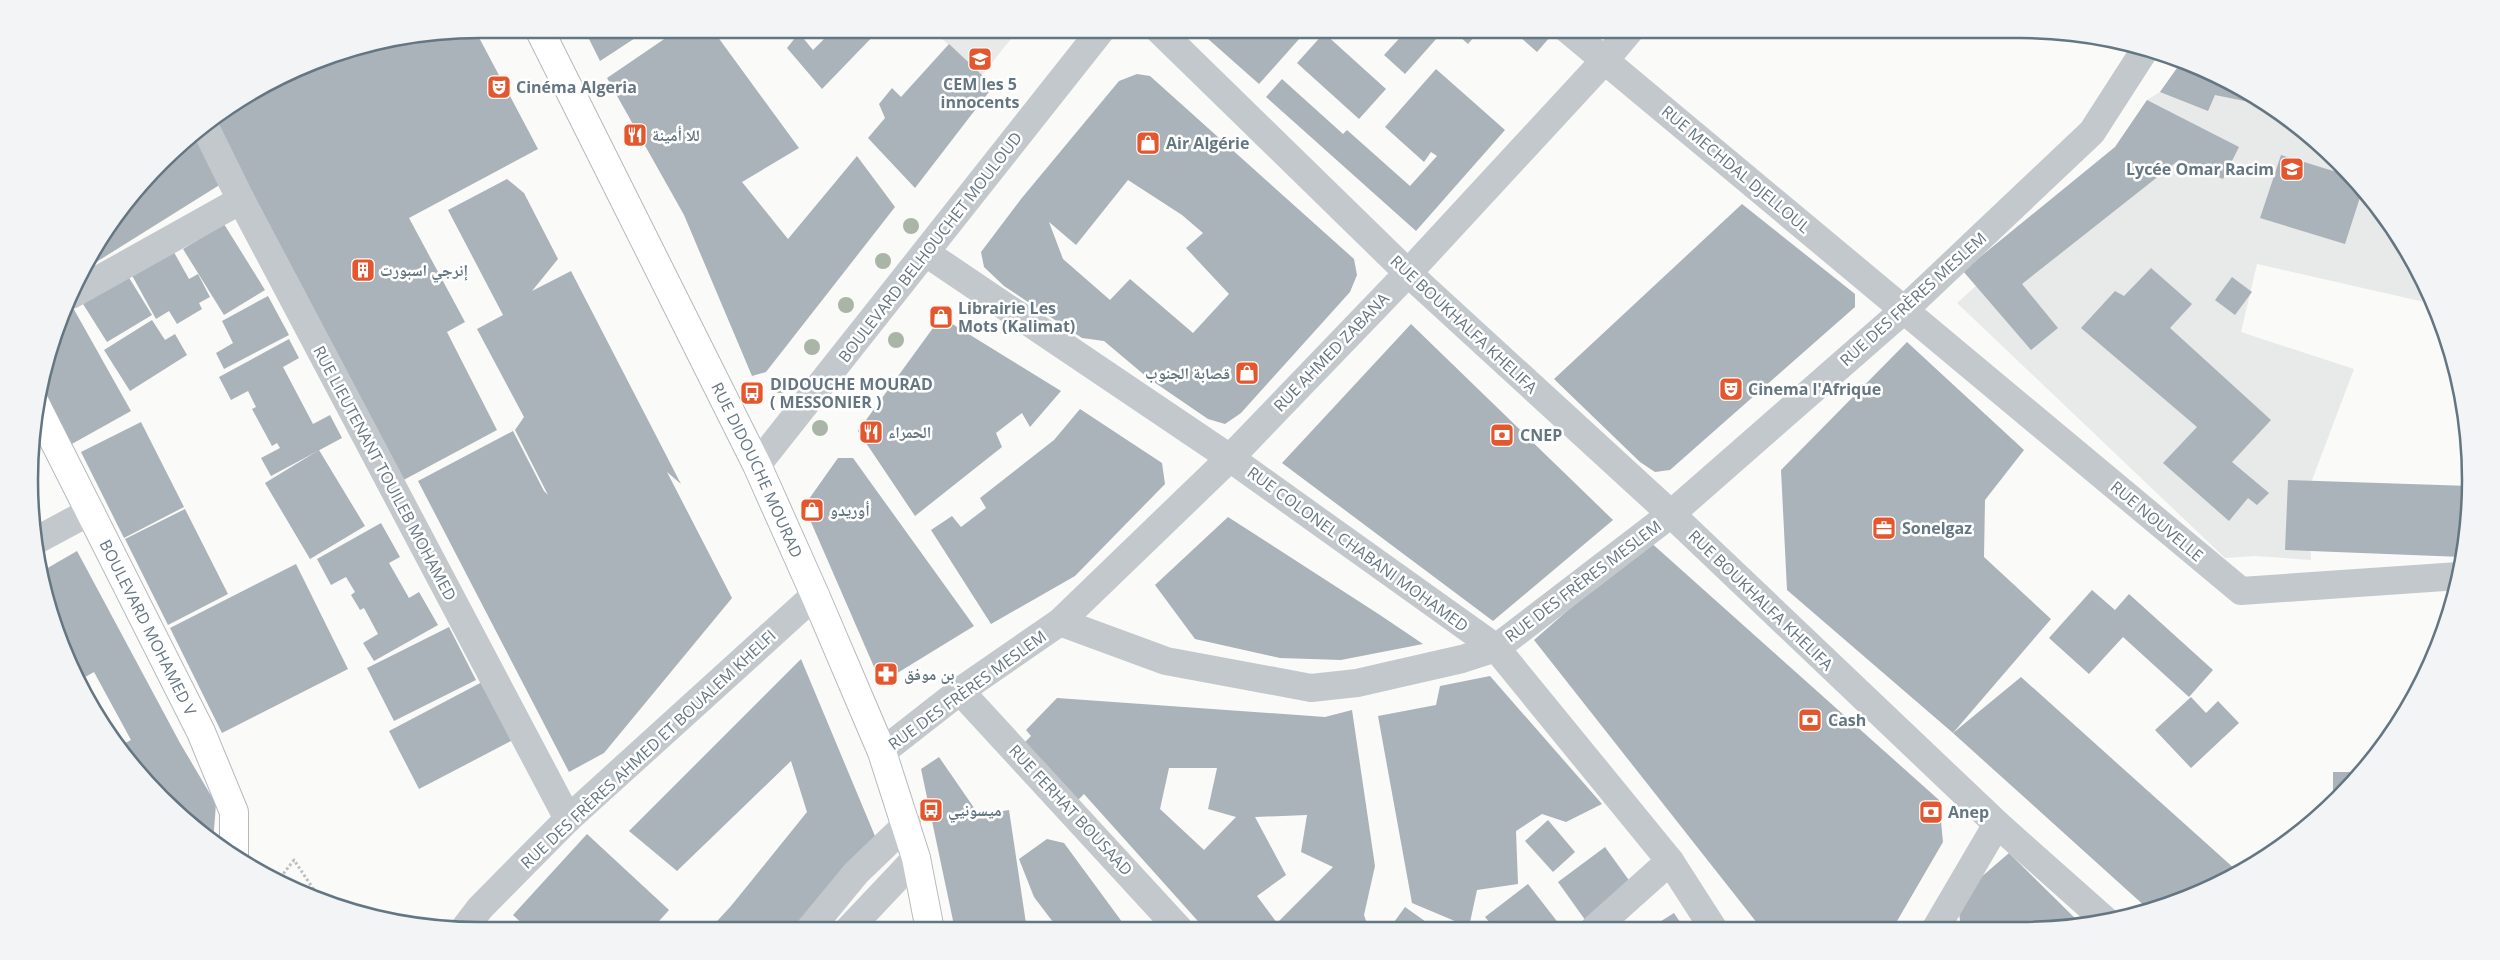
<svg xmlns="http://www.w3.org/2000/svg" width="2500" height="960" font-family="'Open Sans','Noto Naskh Arabic',sans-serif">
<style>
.built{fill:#e8e9e9}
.building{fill:#aab3b9;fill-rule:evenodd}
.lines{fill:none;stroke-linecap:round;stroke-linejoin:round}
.major-casing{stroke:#b5babe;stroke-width:30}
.path{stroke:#bbbfc2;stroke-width:3;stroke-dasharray:2.5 2.5;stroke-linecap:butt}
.minor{stroke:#c3c8cc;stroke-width:28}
.major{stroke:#fff;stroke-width:28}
.tree{fill:#aab4a7}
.labels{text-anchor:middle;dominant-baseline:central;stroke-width:5;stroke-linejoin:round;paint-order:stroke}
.poi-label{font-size:16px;font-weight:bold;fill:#657683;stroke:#fff;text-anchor:start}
.street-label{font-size:16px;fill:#657683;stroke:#fff}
.rim{fill:none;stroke:#657683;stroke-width:2.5}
</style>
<rect width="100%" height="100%" fill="#fafaf8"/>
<!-- built -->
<g class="built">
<polygon points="931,29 1019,29 982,75"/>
<polygon points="2182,61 2220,75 2295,122 2359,183 2411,255 2433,304 2257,264 2241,332 2354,369 2309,488 2311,560 2255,556 2225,558 1957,303 1976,286 1963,271 2115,147 2147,100 2160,92"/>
</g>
<!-- building -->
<g class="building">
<polygon points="584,29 649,29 600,61"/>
<polygon points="679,29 712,29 799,148 742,182 788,239 857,156 895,207 766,372 752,376 684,215 607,78"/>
<polygon points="825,29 880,29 822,89 787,48 799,33 813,50 828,35"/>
<polygon points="1216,29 1308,29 1259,84 1207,38"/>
<polygon points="1408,29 1445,29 1405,74 1384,55"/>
<polygon points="1451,29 1481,29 1468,44"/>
<polygon points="1511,29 1557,29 1537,52"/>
<polygon points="475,30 538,149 409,218 465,322 447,332 497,430 398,483 213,119 254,89 335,53"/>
<polygon points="1324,33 1386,89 1359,119 1297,63"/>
<polygon points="949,44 982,75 992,88 915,188 868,138 885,118 879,104 892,88 901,97"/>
<polygon points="2182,61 2220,75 2269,106 2215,95 2208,111 2160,92"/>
<polygon points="1436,69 1505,130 1416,231 1266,97 1282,79 1343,134 1347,130 1410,186 1437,156 1431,152 1424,162 1385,127"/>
<path d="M 1137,74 L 1150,76 L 1354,259 L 1357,275 L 1350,292 L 1241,413 L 1225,424 L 1208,419 L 1148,378 L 1104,341 L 1082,338 L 1004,286 L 984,267 L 981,252 L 1021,199 L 1119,81 ZM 1128,180 L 1182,215 L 1203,233 L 1186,248 L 1229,294 L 1193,333 L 1130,279 L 1110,300 L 1063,259 L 1049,222 L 1076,245 Z"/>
<polygon points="2147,100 2239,147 2223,179 2179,160 2022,284 2058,328 2031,350 1963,271 2115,147"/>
<polygon points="2280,113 2295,122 2303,130 2277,121"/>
<polygon points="201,128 229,179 82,271 89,255 183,141"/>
<polygon points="2281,155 2353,177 2359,183 2363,188 2345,244 2260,218"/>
<polygon points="507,179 524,193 558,259 532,291 571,271 681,484 667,472 732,598 604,753 569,772 418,481 513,431 544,491 548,495 515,430 524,417 477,329 503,315 448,210"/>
<polygon points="1742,204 1855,294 1855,307 1670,470 1655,472 1640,462 1554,379"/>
<polygon points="224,224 265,290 224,315 183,249"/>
<polygon points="171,247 189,279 198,274 210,297 199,303 202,309 177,324 169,311 156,319 129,270"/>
<polygon points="2151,268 2192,304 2170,328 2271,420 2232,462 2269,493 2257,505 2248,498 2229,521 2163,463 2197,427 2081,328 2115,291 2124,296"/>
<polygon points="128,276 152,315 107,342 83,304"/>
<polygon points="2232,277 2252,292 2235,315 2215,300"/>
<polygon points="268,296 289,335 224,369 216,353 233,343 222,321"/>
<polygon points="72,306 131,411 70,445 40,390 53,335 64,310"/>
<polygon points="941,317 1061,391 1030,427 1022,413 996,433 1002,447 915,516 858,431"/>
<polygon points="152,320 165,340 175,334 187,355 130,391 104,350"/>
<polygon points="1411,324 1613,520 1493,621 1282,463"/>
<polygon points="289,339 299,358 283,367 313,424 330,415 342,438 271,476 261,458 280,448 277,443 272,446 252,409 256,407 248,391 231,400 219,377"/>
<polygon points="1907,342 2024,450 1985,500 1984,557 2051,619 1953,733 1787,590 1781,470"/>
<polygon points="1080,409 1162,463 1165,484 1075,576 991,624 931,530 952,516 961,527 986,508 980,498 1054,440"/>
<polygon points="141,422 184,507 124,538 81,452"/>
<polygon points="319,450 365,526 310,559 265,483"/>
<polygon points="838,458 853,458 974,626 881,683 804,506"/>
<polygon points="2288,480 2470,486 2470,510 2462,557 2285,550"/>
<polygon points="185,509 228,594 168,625 125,539"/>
<polygon points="1228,517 1380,615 1423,644 1341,660 1280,658 1195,639 1155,585"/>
<polygon points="381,523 400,557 389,563 409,598 419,592 438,625 374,661 363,643 378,634 364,608 360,610 351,595 355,592 346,577 331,585 317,559"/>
<polygon points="1648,540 1939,800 1943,842 1893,928 1761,928 1534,640"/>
<polygon points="77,551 180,743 216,804 213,843 206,838 119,746 131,740 94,672 78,681 63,652 39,573"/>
<polygon points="296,564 348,669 222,733 170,628"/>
<polygon points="2092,590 2115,610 2129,594 2213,670 2189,697 2123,637 2089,674 2049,638"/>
<polygon points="449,627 476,680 394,721 367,668"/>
<polygon points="801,659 875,836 802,930 708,931 731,906 807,812 791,761 677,871 629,831"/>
<polygon points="1490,676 1602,804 1566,822 1542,814 1516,831 1518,884 1477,890 1469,927 1412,903 1378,716 1436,705 1440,686"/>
<polygon points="2021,677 2236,870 2193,897 2148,909 1953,733"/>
<polygon points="484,681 513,740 419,789 389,731"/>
<polygon points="2191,697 2206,713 2218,701 2239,723 2191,768 2155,730"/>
<path d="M 1057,698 L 1325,717 L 1352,710 L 1375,866 L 1364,915 L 1369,929 L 1205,929 L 1084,794 L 1075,803 L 1023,744 L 1031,736 L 1026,730 ZM 1169,768 L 1217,768 L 1208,809 L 1236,817 L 1204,850 L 1160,809 ZM 1307,815 L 1301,852 L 1333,867 L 1277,923 L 1257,896 L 1286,875 L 1255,817 Z"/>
<polygon points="939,757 979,815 1009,810 1027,930 955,930 921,769"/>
<polygon points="2333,772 2359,772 2333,801"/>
<polygon points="1548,820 1575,852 1553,872 1525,841"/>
<polygon points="587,834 669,910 650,931 530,931 513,915"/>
<polygon points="1047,839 1064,843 1128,930 1059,930 1034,897 1019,859"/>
<polygon points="1605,847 1636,890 1588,924 1558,882"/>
<polygon points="2009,853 2083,926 1961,928 1957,898"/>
<polygon points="1528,884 1563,929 1495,929 1485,917"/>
<polygon points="1405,907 1436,929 1389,929"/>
<polygon points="1674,913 1684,928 1650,928"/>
</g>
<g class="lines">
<!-- major casing -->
<g class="major-casing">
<g id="major">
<path id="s1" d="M 539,29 L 757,465 L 815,595 L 882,752 L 916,858 L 930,930"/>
<path id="s2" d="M 36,405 L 201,732 L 234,812 L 234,856"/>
</g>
</g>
<!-- path -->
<polyline class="path" points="285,886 280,878 294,860 320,899"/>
<!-- minor -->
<g class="minor">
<polyline points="1158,29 1408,273 1671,514 1997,824 2105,920"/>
<polyline points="1567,29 2241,591 2459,576"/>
<polyline points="204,125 241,200 568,819"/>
<polyline points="926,253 1230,458 1496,648 1670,861 1713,928"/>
<polyline points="71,295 241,200"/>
<polyline points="757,465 1102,29"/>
<polyline points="37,540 91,511"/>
<polyline points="1060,622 1230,458 1408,273 1605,60 1631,29"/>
<polyline points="960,691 1180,930"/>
<polyline points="882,752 960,691 1060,622 1166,661 1311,688 1357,683 1462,659 1496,648 1671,514 1905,309 2092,132 2146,48"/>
<polyline points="1936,928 1997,824"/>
<polyline points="464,929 480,908 568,819 815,595"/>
<polyline points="1594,929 1670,861"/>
<polyline points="809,930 856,873 907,824"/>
<polyline points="848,930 916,858"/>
</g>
<!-- major -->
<use href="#major" class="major"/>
</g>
<!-- trees -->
<g class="tree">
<circle cx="911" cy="226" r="8"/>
<circle cx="883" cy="261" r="8"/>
<circle cx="846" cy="305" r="8"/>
<circle cx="896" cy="340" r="8"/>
<circle cx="812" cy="347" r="8"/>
<circle cx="780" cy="385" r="8"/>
<circle cx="820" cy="428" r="8"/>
</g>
<!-- icons -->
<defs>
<g id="school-square" transform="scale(1.25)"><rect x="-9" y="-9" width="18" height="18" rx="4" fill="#e4572e" stroke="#fff"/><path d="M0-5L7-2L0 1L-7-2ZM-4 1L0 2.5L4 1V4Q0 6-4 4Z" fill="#fff"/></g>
<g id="theatre-square" transform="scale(1.25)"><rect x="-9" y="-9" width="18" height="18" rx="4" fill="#e4572e" stroke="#fff"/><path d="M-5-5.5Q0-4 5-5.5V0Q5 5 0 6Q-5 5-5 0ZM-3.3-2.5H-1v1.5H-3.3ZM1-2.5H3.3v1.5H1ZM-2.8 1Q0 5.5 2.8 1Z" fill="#fff"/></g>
<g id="restaurant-square" transform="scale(1.25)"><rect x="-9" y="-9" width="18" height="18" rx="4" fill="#e4572e" stroke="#fff"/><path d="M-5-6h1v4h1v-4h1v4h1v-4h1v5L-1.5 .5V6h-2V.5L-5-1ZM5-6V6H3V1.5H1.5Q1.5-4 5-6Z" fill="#fff"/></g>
<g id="shop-square" transform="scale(1.25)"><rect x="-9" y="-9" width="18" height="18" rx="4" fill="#e4572e" stroke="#fff"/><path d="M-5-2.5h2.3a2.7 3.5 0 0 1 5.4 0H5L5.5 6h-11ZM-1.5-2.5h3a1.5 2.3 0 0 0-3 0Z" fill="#fff"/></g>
<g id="building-square" transform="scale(1.25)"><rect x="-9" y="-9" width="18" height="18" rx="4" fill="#e4572e" stroke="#fff"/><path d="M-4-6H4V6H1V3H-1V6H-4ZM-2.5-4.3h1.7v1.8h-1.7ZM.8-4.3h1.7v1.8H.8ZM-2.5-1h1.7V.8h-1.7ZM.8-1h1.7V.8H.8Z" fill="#fff"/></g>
<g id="bus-square" transform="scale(1.25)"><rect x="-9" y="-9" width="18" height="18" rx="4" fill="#e4572e" stroke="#fff"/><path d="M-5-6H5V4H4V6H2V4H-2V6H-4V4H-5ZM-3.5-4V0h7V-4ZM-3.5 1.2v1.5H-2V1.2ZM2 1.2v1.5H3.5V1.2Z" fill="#fff"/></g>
<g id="bank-square" transform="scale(1.25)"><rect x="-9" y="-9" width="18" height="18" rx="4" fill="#e4572e" stroke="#fff"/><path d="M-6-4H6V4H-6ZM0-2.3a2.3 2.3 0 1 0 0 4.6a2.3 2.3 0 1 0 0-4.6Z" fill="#fff"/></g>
<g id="office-square" transform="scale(1.25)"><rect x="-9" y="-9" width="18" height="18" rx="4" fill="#e4572e" stroke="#fff"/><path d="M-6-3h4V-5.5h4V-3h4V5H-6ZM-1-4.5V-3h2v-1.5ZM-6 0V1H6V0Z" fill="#fff"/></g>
<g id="pharmacy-square" transform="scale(1.25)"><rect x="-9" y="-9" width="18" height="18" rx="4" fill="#e4572e" stroke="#fff"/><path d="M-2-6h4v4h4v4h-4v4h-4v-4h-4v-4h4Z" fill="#fff"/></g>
</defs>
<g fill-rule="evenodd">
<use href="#school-square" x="980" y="59"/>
<use href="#theatre-square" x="499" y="87"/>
<use href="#restaurant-square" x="635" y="135"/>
<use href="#shop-square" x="1148" y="143"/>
<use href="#school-square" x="2292" y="169"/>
<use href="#building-square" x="363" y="270"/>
<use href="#shop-square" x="941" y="317"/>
<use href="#shop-square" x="1247" y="373"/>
<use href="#theatre-square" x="1731" y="389"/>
<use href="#bus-square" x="752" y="393"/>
<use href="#restaurant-square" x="871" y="432"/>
<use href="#bank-square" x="1502" y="435"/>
<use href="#shop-square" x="812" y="510"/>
<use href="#office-square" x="1884" y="528"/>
<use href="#pharmacy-square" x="886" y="674"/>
<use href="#bank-square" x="1810" y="720"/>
<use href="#bus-square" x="931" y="810"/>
<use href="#bank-square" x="1931" y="812"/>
</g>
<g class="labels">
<!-- poi labels -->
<g class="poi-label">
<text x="980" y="84" text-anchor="middle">CEM les 5<tspan x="980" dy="18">innocents</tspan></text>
<text x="516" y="87">Cinéma Algeria</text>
<text x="652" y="135">للا أمينة</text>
<text x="1166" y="143">Air Algérie</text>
<text x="2274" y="169" text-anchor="end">Lycée Omar Racim</text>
<text x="380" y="270">إنرجي اسبورت</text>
<text x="958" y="308">Librairie Les<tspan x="958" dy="18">Mots (Kalimat)</tspan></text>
<text x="1230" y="373" text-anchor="end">قصابة الجنوب</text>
<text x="770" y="384">DIDOUCHE MOURAD<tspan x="770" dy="18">( MESSONIER )</tspan></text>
<text x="1748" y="389">Cinema l'Afrique</text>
<text x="888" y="432">الحمراء</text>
<text x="1520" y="435">CNEP</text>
<text x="830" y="510">أوريدو</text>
<text x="1902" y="528">Sonelgaz</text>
<text x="904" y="674">بن موفق</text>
<text x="1828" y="720">Cash</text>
<text x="948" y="810">ميسونيي</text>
<text x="1948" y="812">Anep</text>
</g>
<!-- street labels -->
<g class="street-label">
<text transform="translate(1736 169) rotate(40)">RUE MECHDAL DJELLOUL</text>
<text transform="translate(930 247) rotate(-52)">BOULEVARD BELHOUCHET MOULOUD</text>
<text transform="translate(1913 299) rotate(-42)">RUE DES FRÈRES MESLEM</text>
<text transform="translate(1464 324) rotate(43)">RUE BOUKHALFA KHELIFA</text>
<text transform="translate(1331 352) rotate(-46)">RUE AHMED ZABANA</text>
<text stroke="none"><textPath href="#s1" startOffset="492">RUE DIDOUCHE MOURAD</textPath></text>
<text transform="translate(385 473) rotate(62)">RUE LIEUTENANT TOUILEB MOHAMED</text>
<text transform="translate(2157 521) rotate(40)">RUE NOUVELLE</text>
<text transform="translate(1358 549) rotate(36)">RUE COLONEL CHABANI MOHAMED</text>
<text transform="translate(1583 581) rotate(-37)">RUE DES FRÈRES MESLEM</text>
<text transform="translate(1761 600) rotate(44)">RUE BOUKHALFA KHELIFA</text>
<text stroke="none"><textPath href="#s2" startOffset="249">BOULEVARD MOHAMED V</textPath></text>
<text transform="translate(967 690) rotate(-36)">RUE DES FRÈRES MESLEM</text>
<text transform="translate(648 749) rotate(-43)">RUE DES FRÈRES AHMED ET BOUALEM KHELFI</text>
<text transform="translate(1071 810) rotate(47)">RUE FERHAT BOUSAAD</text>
</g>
</g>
<!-- crop -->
<path d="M0 0H2500V960H0ZM480 38H2020A442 442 0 0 1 2462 480V480A442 442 0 0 1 2020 922H480A442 442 0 0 1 38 480V480A442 442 0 0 1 480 38Z" fill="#f3f4f5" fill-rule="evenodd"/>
<path class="rim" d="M480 38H2020A442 442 0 0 1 2462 480V480A442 442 0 0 1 2020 922H480A442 442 0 0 1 38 480V480A442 442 0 0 1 480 38Z"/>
</svg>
